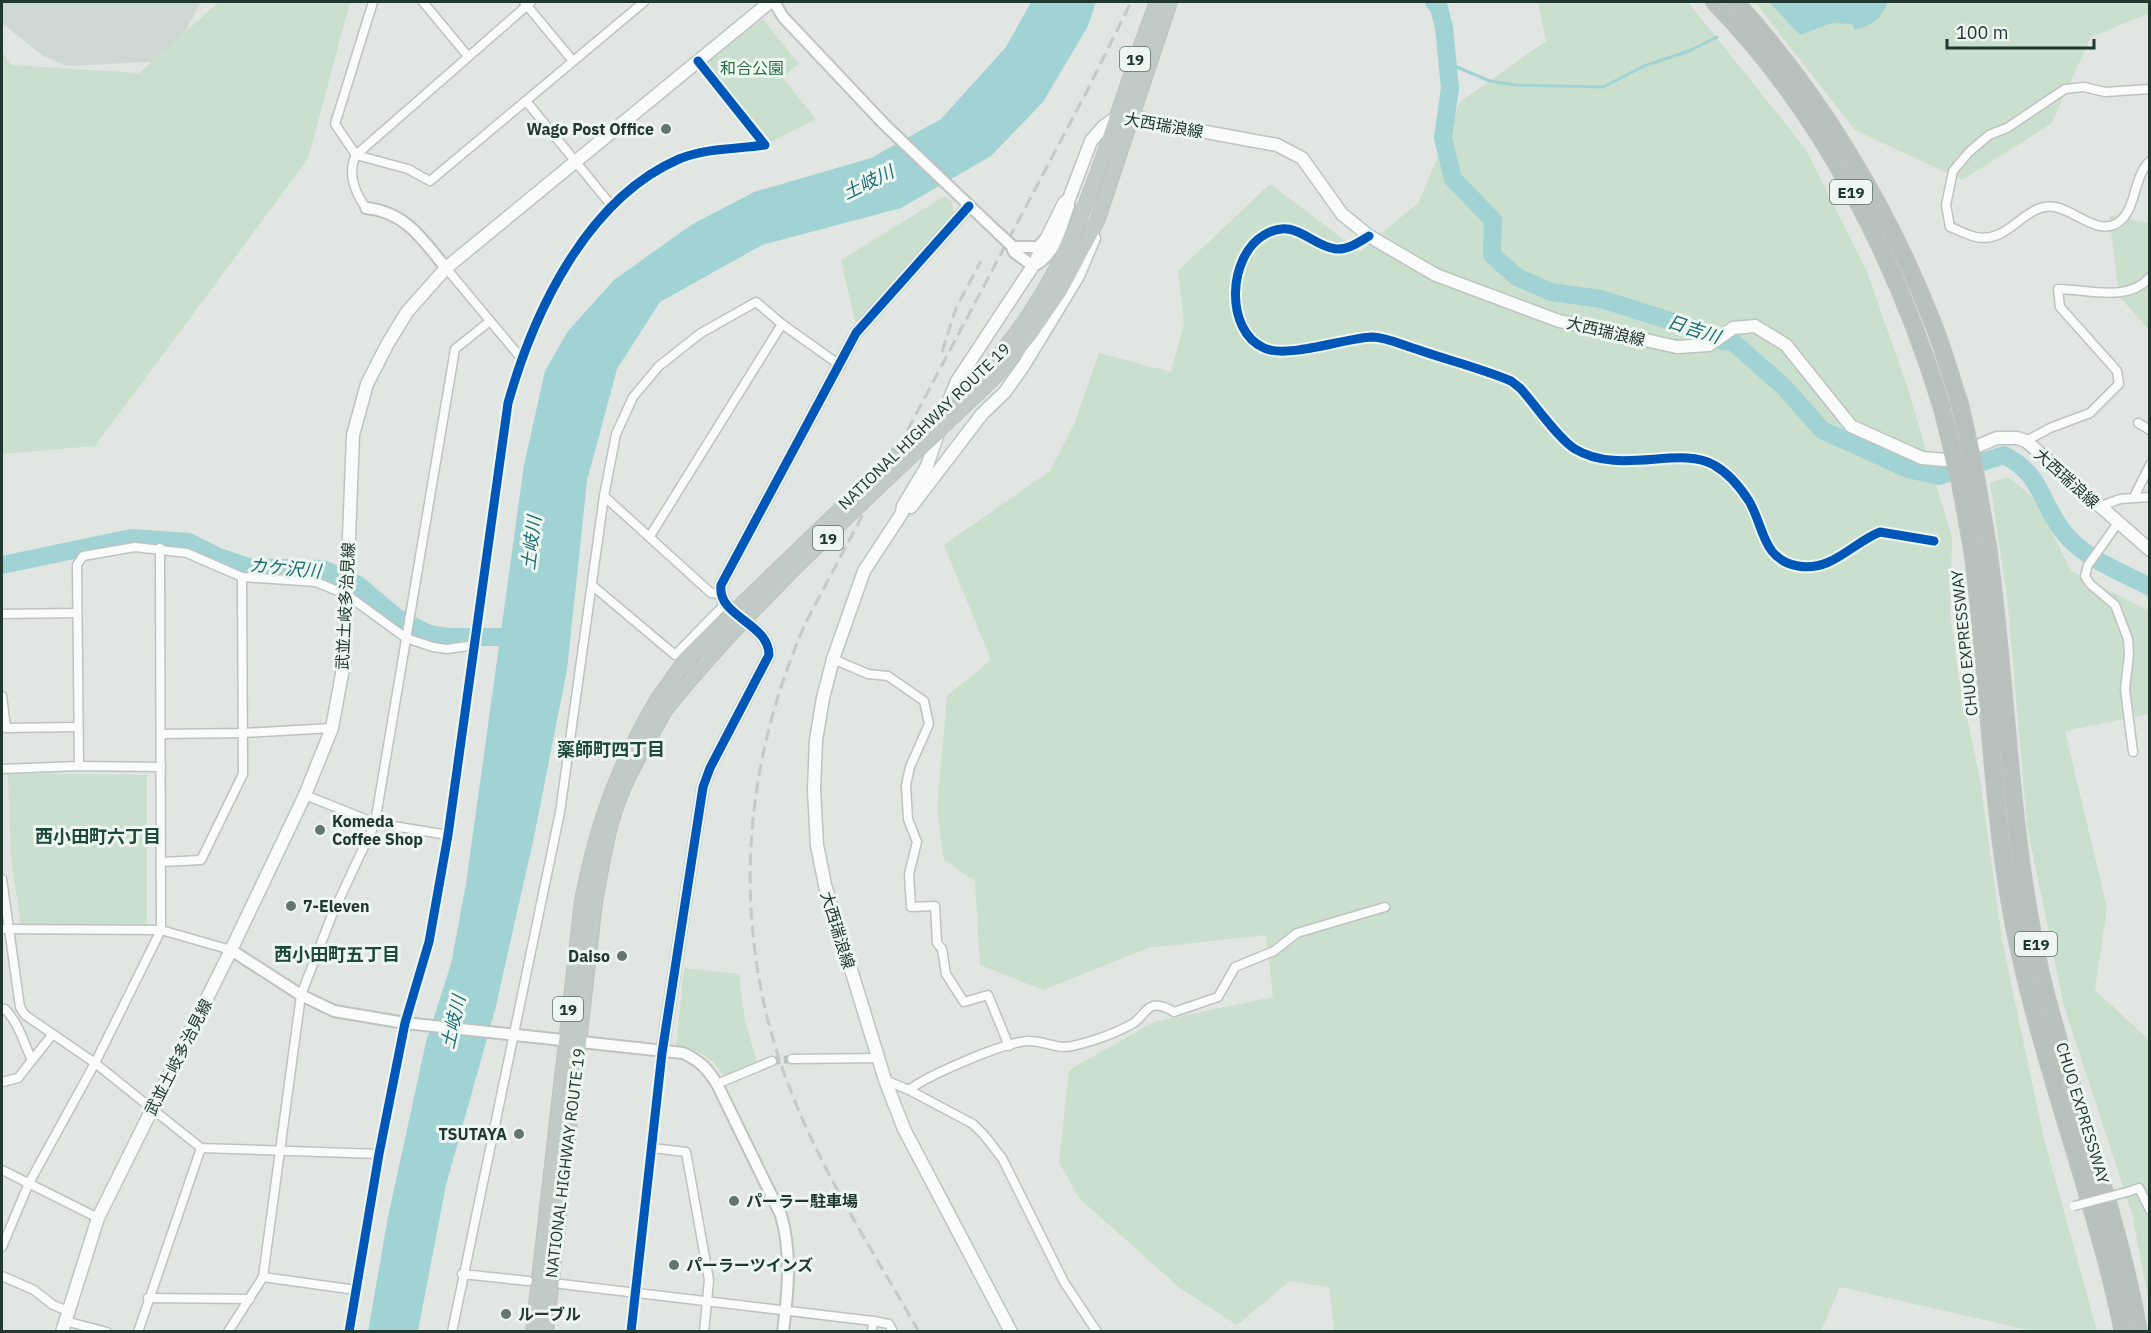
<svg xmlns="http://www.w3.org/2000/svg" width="2151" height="1333" font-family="'IBM Plex Sans','Noto Sans JP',sans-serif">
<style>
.built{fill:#ced8d3}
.green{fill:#cadfce}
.water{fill:#a1d3d4}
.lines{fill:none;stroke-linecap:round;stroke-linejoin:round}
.stream{stroke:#a1d3d4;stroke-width:3}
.river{stroke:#a1d3d4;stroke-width:18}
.minor-tunnel{stroke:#bac3bf;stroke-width:8;stroke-dasharray:8 4;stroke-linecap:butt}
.minor-casing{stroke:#bec3c0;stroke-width:11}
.tertiary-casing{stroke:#bec3c0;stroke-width:14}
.secondary-casing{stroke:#bdc4c1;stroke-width:15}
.trunk-casing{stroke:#bbc3bf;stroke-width:16}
.motorway-casing{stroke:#bbc3bf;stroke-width:18}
.minor{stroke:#fafbfb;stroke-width:8}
.tertiary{stroke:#fafbfb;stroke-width:10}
.secondary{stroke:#fafbfb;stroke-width:12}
.trunk{stroke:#c2cac7;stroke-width:14}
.motorway{stroke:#b9c1be;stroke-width:15}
.rail{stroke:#c5c9c7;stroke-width:3;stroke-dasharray:12 6;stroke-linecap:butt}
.minor-bridge-casing{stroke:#bec3c0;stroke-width:11;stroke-linecap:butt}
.tertiary-bridge-casing{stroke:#bec3c0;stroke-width:14;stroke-linecap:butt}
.trunk-bridge-casing{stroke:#bbc3bf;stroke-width:16;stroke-linecap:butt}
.motorway-bridge-casing{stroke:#bbc3bf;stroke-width:18;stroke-linecap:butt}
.minor-bridge{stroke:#fafbfb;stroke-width:8}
.tertiary-bridge{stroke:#fafbfb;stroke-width:10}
.trunk-bridge{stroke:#c2cac7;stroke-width:14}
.motorway-bridge{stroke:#b9c1be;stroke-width:15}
.cycleway-casing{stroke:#eef6f1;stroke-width:13}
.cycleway{stroke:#0057b8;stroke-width:9}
.poi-dot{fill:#64756e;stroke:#eef6f1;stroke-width:2}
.labels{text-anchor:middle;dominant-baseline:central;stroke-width:6;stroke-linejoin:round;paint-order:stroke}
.shield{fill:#eef6f1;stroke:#5e7169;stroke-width:1.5}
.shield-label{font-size:15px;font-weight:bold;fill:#20382f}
.park-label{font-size:16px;fill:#2b6e3e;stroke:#eef6f1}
.street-label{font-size:16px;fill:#20382f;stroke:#eef6f1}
.poi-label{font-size:16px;font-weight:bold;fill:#20382f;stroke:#eef6f1;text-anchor:start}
.water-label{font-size:18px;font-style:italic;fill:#1c6d72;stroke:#eef6f1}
.neighbourhood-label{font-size:18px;font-weight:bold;fill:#1d4a3a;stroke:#eef6f1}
</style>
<rect width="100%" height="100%" fill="#e1e6e3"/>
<!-- built -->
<polygon class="built" points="2,2 201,2 169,61 66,66 42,55 2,23"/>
<!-- green -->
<g class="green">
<polygon points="219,2 350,2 308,159 95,446 2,454 2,52 11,65 139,73"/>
<polygon points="1538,2 1688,2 1805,148 1866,269 1908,389 1952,538 1950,613 1959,679 1980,780 2002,940 2043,1135 2097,1331 2033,1331 1840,1287 1821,1331 1334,1331 1329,1287 1290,1281 1237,1325 1180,1288 1079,1198 1059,1162 1069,1070 1154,1022 1273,997 1266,935 1148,948 1043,990 980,965 975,881 944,860 937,809 947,696 991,660 944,545 1050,471 1075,422 1099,353 1171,372 1184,323 1178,271 1270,184 1360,252 1419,202 1460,102 1546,41"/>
<polygon points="1755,2 2149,2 2150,13 2091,37 2051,124 1962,180 1855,130"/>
<polygon points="763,19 799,64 782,77 816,119 771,142 705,63"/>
<polygon points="945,196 952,202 954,214 856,325 841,260"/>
<polygon points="2109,215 2149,223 2149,330 2119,296"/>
<polygon points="2008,477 2036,500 2071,571 2149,611 2149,714 2065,731 2107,908 2095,990 2149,1040 2149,1303 2132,1214 2064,1006 2027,826 2007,596 1990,483"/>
<polygon points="8,773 147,775 147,925 21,926 11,858"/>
<path d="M 684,968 L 739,974 L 745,1021 L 757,1062 L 725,1077 C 712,1057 699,1050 676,1046 Z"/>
</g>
<!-- water -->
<g class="water">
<polygon points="1031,2 1096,2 1088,26 1043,102 991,156 901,208 762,245 660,302 617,369 587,481 567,670 534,837 495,1010 446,1185 418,1331 368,1332 388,1217 426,1042 451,964 466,884 524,465 545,371 568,331 614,280 691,225 754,192 871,158 941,119 1006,47"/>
<path d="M 1769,2 L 1888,2 C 1881,19 1873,25 1855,30 L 1852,24 L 1832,23 L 1800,35 Z"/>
</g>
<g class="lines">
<!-- stream -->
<polyline class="stream" points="1447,63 1490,81 1516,85 1603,87 1644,66 1689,51 1717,37"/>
<!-- river -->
<g class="river">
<path d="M 1434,2 L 1439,8 L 1444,27 L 1450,88 L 1443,138 L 1453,179 L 1493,220 L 1492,255 L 1517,277 L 1551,292 L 1601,299 L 1696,329 L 1722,341 L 1733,342 L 1784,387 L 1822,430 L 1908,469 L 1939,476 L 2004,455 C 2042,475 2039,499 2062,530 C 2081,557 2121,572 2150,587"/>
<polyline points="2,565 131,538 189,542 219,557 248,567 323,569 358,585 396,617 429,634 447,637 521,637"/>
</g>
<!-- minor-tunnel -->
<polyline class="minor-tunnel" points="772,1061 792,1059"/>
<!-- minor casing -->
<g class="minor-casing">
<g id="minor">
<polyline points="373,2 335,124 356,155 408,169 430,181 644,2"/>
<polyline points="423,2 467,55"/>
<polyline points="524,2 573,61"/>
<path d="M 2150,89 L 2105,92 L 2084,87 L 2065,89 L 2007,128 L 1989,135 L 1969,152 L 1953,171 L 1946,205 L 1950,227 C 1958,230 1967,235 1976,237 C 2010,244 2024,202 2055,207 C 2075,210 2098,237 2119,222 C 2137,208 2133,177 2150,161"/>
<polyline points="526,101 611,205"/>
<path d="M 366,208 C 355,193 347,173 356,155 L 531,2"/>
<path d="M 1369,236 C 1359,242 1348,250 1336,249 C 1310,246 1295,216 1264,235 C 1228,256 1224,330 1264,348 C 1287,359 1345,338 1372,337 C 1386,337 1402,345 1416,349 C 1447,360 1480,368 1511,381 L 1520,388 C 1534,403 1559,440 1575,449 C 1619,476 1681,445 1714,465 C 1728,473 1740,487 1749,501 C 1764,526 1762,560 1798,566 C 1832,572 1852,543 1880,532 L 1934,541"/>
<polyline points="446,268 521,358"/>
<polyline points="2138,423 2150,430"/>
<path d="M 2026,441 L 2050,428 L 2090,413 L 2119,384 L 2117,371 L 2060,307 L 2058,289 C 2086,289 2129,303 2150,277"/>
<polyline points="604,496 711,593 720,594"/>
<polyline points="2134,497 2150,465"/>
<polyline points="2099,507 2120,499 2150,497"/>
<polyline points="2118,523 2088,565 2085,576 2090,584 2115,605 2128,639 2129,655 2125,689 2133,752"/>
<polyline points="650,536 782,324"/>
<polyline points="593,586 675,655 725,604"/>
<polyline points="2,614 77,613"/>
<polyline points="833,659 868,674 888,676 924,701 929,724 910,767 906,785 908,819 917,842 909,874 911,907 935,906 937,943 942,949 946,974 964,1002 988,995 1009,1046"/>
<polyline points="2,696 6,728 78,727"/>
<polyline points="161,734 243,733 332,728"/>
<polyline points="79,766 77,565 83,556 135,547 187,553 242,577 316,582 347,595 406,638 433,647 447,649 475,645"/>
<polyline points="2,769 79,766 161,767"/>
<polyline points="305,795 375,823 448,835"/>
<polyline points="162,862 201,860 243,774 242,577"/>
<polyline points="2,879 20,1007 25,1015 95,1063 201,1148 379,1154"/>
<polyline points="2,929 161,930 231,950"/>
<path d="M 5,1009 C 20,1025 23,1042 32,1060"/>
<polyline points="792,1059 878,1058"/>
<path d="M 885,1080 L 909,1090 C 928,1075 1003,1043 1027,1041 C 1039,1040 1051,1046 1063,1047 C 1074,1047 1084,1043 1094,1040 C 1107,1036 1121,1030 1132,1024 C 1147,1016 1146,995 1174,1012 L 1218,997 L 1235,967 L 1274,951 L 1297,933 L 1385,907"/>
<polyline points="2,1082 18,1078 52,1035"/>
<polyline points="717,1084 772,1061"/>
<polyline points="909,1090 973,1124 984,1135 1002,1158 1064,1282 1097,1332"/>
<polyline points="652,1148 686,1152 709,1280 704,1332"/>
<polyline points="2,1170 98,1218"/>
<polyline points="2127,1192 2139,1188 2150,1210"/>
<polyline points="2,1247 29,1183 95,1063 161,930 160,548"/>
<polyline points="462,1274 528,1281"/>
<polyline points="2,1276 34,1290 53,1305 68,1311"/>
<polyline points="263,1277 356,1290"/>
<polyline points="561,1284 873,1321 889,1324 893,1332"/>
<polyline points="148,1298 250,1299"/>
<polyline points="65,1321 107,1332"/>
<polyline points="138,1332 201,1148"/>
<polyline points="228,1332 263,1277 301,995 332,915 375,823 455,349 490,321"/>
<path d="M 349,1332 L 379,1154 L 405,1023 L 429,942 L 448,835 L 508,403 C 534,311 587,199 679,159 C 706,148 737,149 765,145 L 698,61"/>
<polyline points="452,1332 560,812 604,496 616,434 633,397 659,366 701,333 756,302 782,324 841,366"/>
<polyline points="631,1332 662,1053"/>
<polyline points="872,1332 873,1321"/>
</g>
</g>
<!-- tertiary casing -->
<g class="tertiary-casing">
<g id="tertiary">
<polyline points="774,2 783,17 885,125 998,233"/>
<path d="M 366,208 C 406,212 423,240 446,268"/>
<path d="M 1011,245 L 1014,252 L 1033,266 C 1056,256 1061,227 1069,206 L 1069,199"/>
<polyline points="1013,247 1038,247 1045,239"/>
<path d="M 231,950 L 301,995 L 334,1011 L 405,1023 L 683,1053 C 700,1061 707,1068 717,1084 L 781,1215 C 792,1253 788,1292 783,1332"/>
<path d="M 662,1053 L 703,787 L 710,768 L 769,655 C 769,623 717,617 721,585 L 856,333 L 969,206"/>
</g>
</g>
<!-- secondary casing -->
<g class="secondary-casing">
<g id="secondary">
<polyline points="947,405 957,381 1033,266 1064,203 1069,199 1091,141 1103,127 1117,117 1134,116 1157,123 1277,145 1302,158 1342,214 1369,236 1436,275 1559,321 1677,347 1709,345 1733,328 1755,326 1786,345 1851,426 1922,458 1945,460 1997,438 2017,438 2026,441 2150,550"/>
<polyline points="939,430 927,466 903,506 902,513 864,571 833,659 823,698 816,740 814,790 817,845 825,885 885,1080 904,1129 1011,1332"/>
<polyline points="911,507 982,414 1005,392 1024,365 1078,276 1094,238"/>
<polyline points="62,1332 98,1218 231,950 305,795 332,728 344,663 353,435 367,384 388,343 407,312 446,268 770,2"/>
</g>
</g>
<!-- trunk casing -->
<g class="trunk-casing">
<g id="trunk">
<path d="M 987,368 C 1083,266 1108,128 1157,2"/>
<polyline points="998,374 1031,333 1061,289 1098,219 1170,2"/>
<path d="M 533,1332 L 582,901 C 597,824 617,768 657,700"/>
<path d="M 546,1332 L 595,902 C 602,866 607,828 621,794 C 633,764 650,737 666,709"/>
</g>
</g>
<!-- motorway casing -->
<g class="motorway-casing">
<g id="motorway">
<path d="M 1714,2 C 1823,113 1897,261 1942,408"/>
<path d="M 1736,2 C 1820,95 1889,209 1934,326 C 1944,351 1951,378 1960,404"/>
<path d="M 1988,546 C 2008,690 2009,839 2043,982 C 2072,1099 2118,1212 2139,1332"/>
<path d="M 1972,549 C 1990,682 1990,819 2019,950 C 2047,1079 2096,1202 2123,1332"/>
</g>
</g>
<!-- minor -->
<use href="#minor" class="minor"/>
<!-- tertiary -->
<use href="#tertiary" class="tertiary"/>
<!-- secondary -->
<use href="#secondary" class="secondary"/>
<!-- trunk -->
<use href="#trunk" class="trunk"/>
<!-- motorway -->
<use href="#motorway" class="motorway"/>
<!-- rail -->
<g class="rail">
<polyline points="942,352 956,308 981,261"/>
<path d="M 919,1332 C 876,1256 827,1181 794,1099 C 730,943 738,775 806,622 L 1086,93 L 1131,2"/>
</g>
<!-- minor-bridge casing -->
<g class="minor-bridge-casing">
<polyline id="minor-bridge" points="2074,1206 2127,1192"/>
</g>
<!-- tertiary-bridge casing -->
<g class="tertiary-bridge-casing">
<polyline id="tertiary-bridge" points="998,233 1011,245"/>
</g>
<!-- trunk-bridge casing -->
<g class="trunk-bridge-casing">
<g id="trunk-bridge">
<polyline points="657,700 684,662 743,603 987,368"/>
<path d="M 666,709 C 765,587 885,483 998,374"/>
</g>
</g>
<!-- motorway-bridge casing -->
<g class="motorway-bridge-casing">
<g id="motorway-bridge">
<polyline points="1960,404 1975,471 1988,546"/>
<polyline points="1942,408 1959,478 1972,549"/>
</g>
</g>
<!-- minor-bridge -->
<use href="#minor-bridge" class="minor-bridge"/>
<!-- tertiary-bridge -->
<use href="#tertiary-bridge" class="tertiary-bridge"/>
<!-- trunk-bridge -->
<use href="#trunk-bridge" class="trunk-bridge"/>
<!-- motorway-bridge -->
<use href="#motorway-bridge" class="motorway-bridge"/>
<!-- cycleway casing -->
<g class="cycleway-casing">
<g id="cycleway">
<path d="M 1369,236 C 1359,242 1348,250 1336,249 C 1310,246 1295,216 1264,235 C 1228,256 1224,330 1264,348 C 1287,359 1345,338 1372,337 C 1386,337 1402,345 1416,349 C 1447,360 1480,368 1511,381 L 1520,388 C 1534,403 1559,440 1575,449 C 1619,476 1681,445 1714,465 C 1728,473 1740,487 1749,501 C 1764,526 1762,560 1798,566 C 1832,572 1852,543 1880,532 L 1934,541"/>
<path d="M 349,1332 L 379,1154 L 405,1023 L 429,942 L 448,835 L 508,403 C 534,311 587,199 679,159 C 706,148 737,149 765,145 L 698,61"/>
<path d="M 631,1332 L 662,1053 L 703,787 L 710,768 L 769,655 C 769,623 717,617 721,585 L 856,333 L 969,206"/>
</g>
</g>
<!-- cycleway -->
<use href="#cycleway" class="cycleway"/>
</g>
<!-- markers -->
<g class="poi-dot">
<circle cx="666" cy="129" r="6"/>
<circle cx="320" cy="830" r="6"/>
<circle cx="291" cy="906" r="6"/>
<circle cx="622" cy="956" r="6"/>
<circle cx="519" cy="1134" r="6"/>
<circle cx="734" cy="1201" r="6"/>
<circle cx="674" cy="1265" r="6"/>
<circle cx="506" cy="1314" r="6"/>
</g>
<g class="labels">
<!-- shield labels -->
<g class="shield">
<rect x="1120" y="47" width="30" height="24" rx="4.5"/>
<rect x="1830" y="180" width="42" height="24" rx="4.5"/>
<rect x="813" y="526" width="30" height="24" rx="4.5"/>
<rect x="2015" y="932" width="42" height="24" rx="4.5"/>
<rect x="553" y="997" width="30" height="24" rx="4.5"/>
</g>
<g class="shield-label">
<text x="1135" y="59">19</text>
<text x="1851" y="192">E19</text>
<text x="828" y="538">19</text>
<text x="2036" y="944">E19</text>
<text x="568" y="1009">19</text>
</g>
<!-- park labels -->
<g class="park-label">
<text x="752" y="68">和合公園</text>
</g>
<!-- street labels -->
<g class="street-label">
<text transform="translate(1164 125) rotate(10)">大西瑞浪線</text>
<text transform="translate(1606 331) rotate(13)">大西瑞浪線</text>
<text transform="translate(924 426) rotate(-44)">NATIONAL HIGHWAY ROUTE 19</text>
<text transform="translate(2067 478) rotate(42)">大西瑞浪線</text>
<text transform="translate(345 606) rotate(-87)">武並土岐多治見線</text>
<text transform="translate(1964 643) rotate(-96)">CHUO EXPRESSWAY</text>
<text transform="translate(838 930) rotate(73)">大西瑞浪線</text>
<text transform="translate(178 1057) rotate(-63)">武並土岐多治見線</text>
<text transform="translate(2083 1113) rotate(73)">CHUO EXPRESSWAY</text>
<text transform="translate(565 1163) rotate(-83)">NATIONAL HIGHWAY ROUTE 19</text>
</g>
<!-- poi labels -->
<g class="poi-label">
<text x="654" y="129" text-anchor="end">Wago Post Office</text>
<text x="332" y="821">Komeda<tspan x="332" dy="18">Coffee Shop</tspan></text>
<text x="303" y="906">7-Eleven</text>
<text x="610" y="956" text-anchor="end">Daiso</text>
<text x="507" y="1134" text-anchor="end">TSUTAYA</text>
<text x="746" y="1201">パーラー駐車場</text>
<text x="686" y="1265">パーラーツインズ</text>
<text x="518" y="1314">ルーブル</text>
</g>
<!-- water labels -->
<g class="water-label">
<text transform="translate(868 182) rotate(-26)">土岐川</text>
<text transform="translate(1694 329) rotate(18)">日吉川</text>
<text transform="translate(531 543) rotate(-83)">土岐川</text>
<text transform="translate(285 568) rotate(5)">カケ沢川</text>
<text transform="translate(453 1022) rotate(-77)">土岐川</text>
</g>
<!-- neighbourhood labels -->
<g class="neighbourhood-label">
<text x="611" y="749">薬師町四丁目</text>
<text x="98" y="836">西小田町六丁目</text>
<text x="337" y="954">西小田町五丁目</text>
</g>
</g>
<!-- border -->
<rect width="2151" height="1333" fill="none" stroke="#20382f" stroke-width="6"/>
<!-- scale -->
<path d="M1947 39v9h147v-9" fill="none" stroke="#20382f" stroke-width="3"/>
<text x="1956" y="39" font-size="18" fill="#20382f" stroke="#eef6f1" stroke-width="4.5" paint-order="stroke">100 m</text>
</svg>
